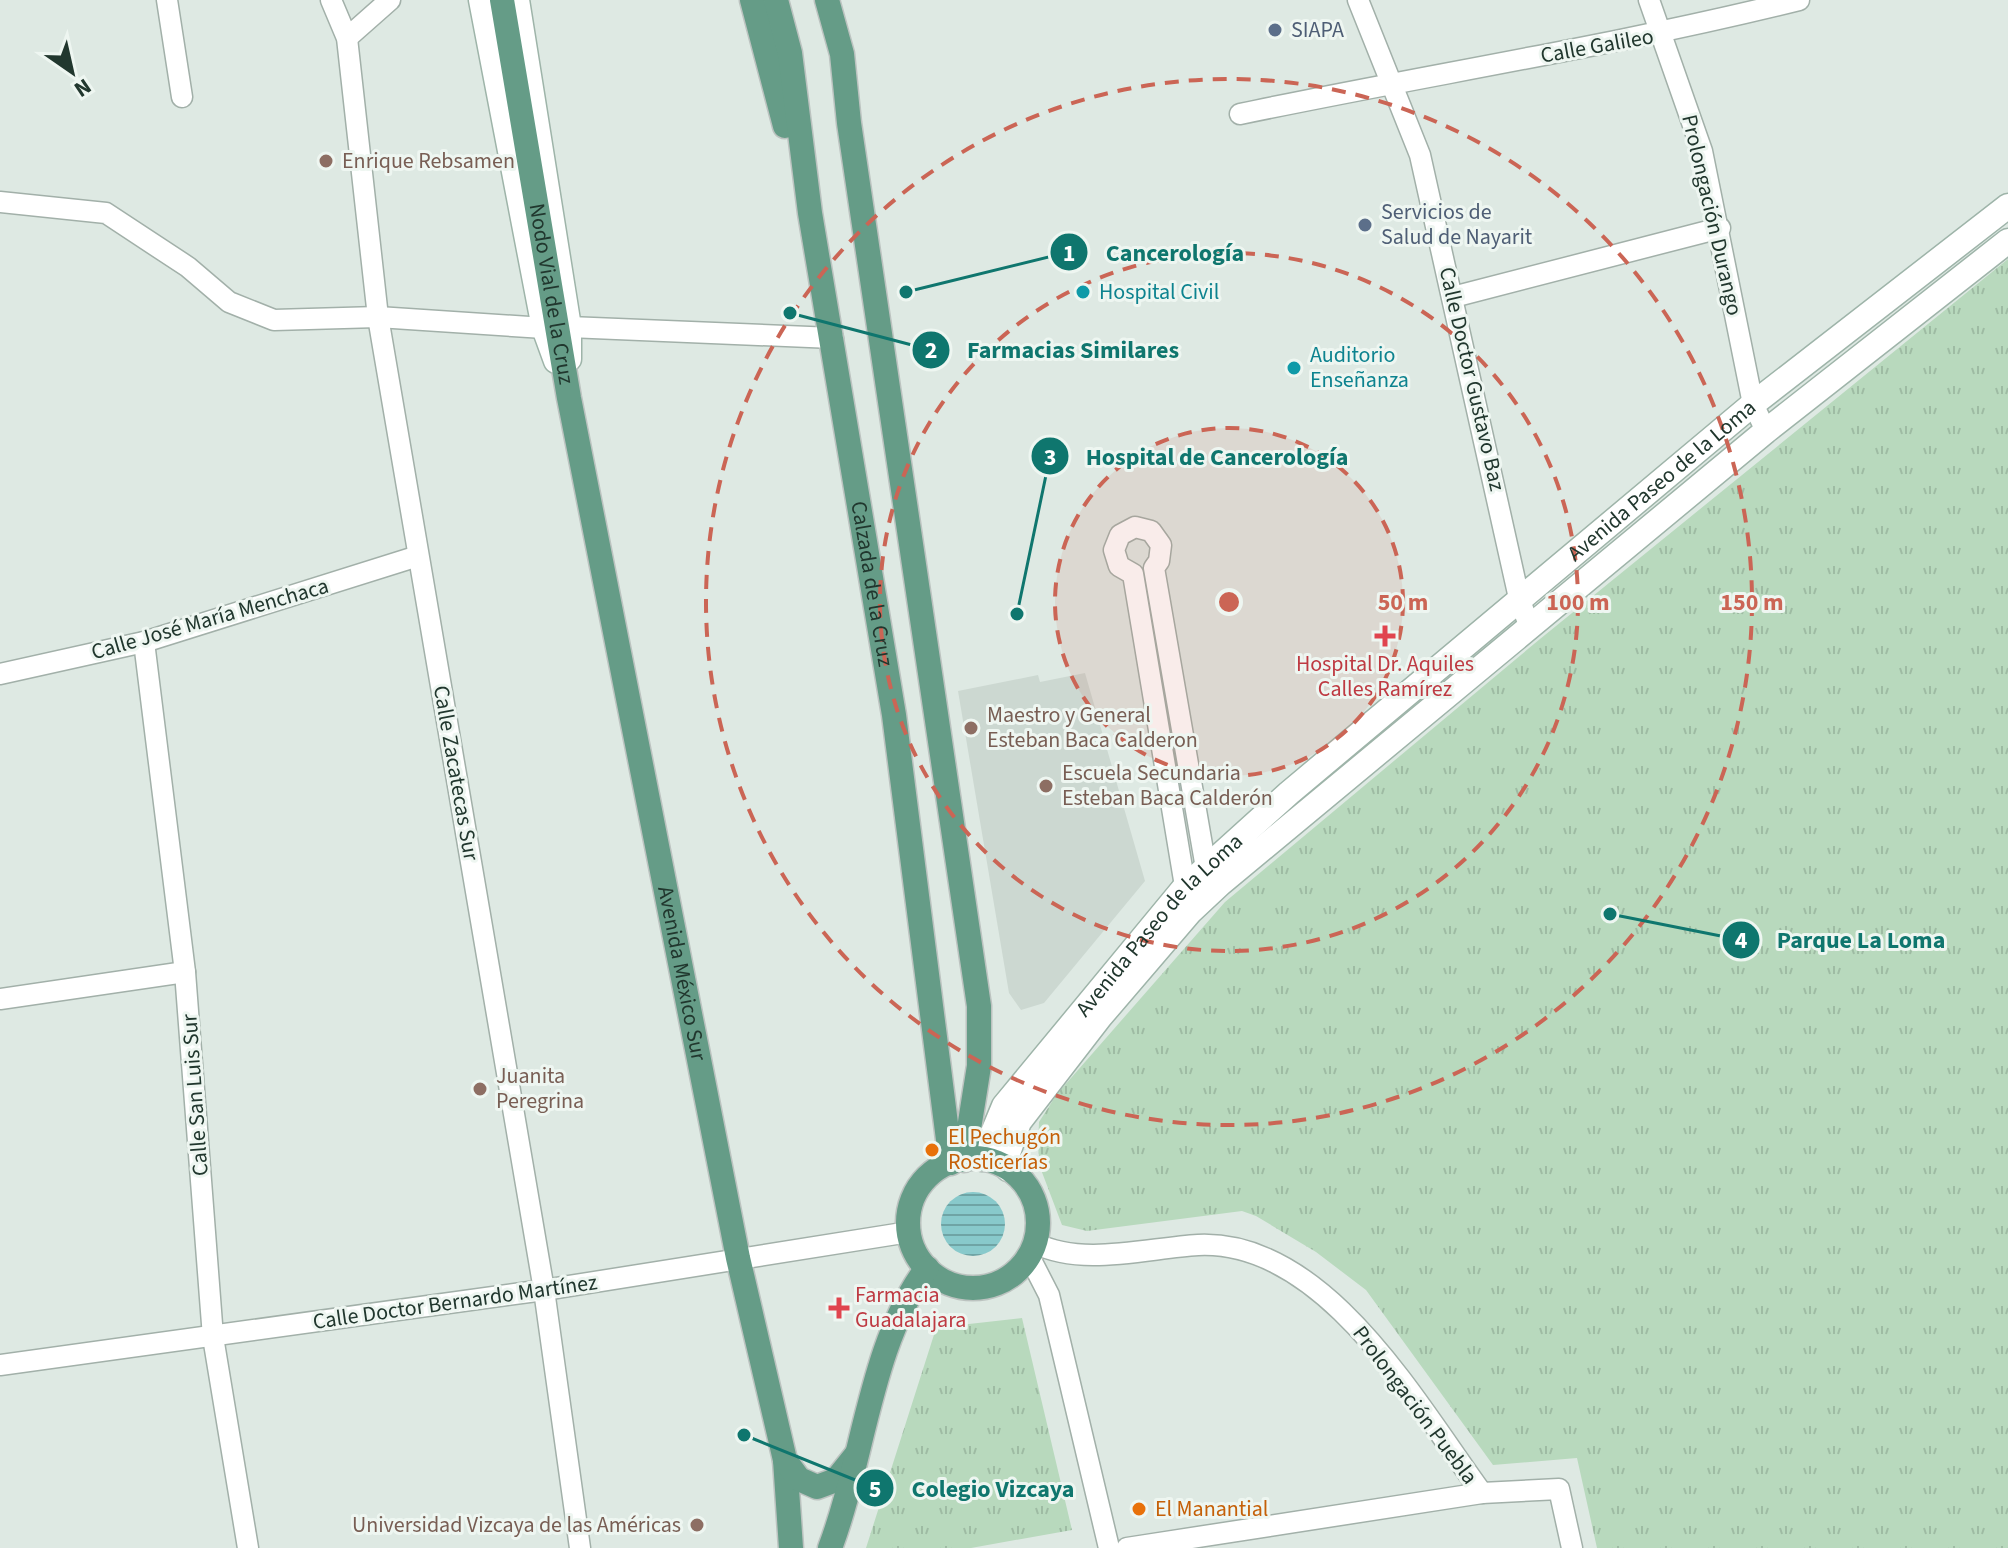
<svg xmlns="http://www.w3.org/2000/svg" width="2008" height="1548" font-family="'Source Sans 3',sans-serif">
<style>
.built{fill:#ccd8d1}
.park{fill:url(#park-tufts)}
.water{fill:url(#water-rules)}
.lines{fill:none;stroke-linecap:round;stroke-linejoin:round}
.minor-casing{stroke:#a2b0a9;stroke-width:23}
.secondary-casing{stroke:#9eb4a9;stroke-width:27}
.primary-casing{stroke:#bcc3c0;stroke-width:27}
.minor{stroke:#fff;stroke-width:20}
.secondary{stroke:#fff;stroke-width:24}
.primary{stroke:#659c87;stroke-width:24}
.ring{fill:none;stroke:#cb6555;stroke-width:4;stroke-dasharray:14 10}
.service-dot{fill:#5c6f8a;stroke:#eef6f1;stroke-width:3}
.education-dot{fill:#8d6e63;stroke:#eef6f1;stroke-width:3}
.culture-dot{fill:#0f9aa8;stroke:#eef6f1;stroke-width:3}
.health-dot{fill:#e0444e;stroke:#eef6f1;stroke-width:3}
.food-dot{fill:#e8710a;stroke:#eef6f1;stroke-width:3}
.labels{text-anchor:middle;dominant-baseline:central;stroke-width:6;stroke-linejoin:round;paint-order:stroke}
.service-label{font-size:22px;fill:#4e5e75;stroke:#eef6f1;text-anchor:start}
.street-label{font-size:22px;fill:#21372e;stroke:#eef6f1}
.education-label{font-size:22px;fill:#785e54;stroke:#eef6f1;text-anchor:start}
.culture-label{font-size:22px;fill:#0d838f;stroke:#eef6f1;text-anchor:start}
.health-label{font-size:22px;fill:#be3a42;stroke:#eef6f1}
.food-label{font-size:22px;fill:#c56008;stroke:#eef6f1;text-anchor:start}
.centre{fill:#cb6555;stroke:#eef6f1;stroke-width:4}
.ring-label{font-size:24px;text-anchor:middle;font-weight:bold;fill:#cb6555;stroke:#eef6f1;stroke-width:6;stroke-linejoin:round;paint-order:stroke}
.leader{fill:none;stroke:#0f766e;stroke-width:3}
.callout-dot{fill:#0f766e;stroke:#eef6f1;stroke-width:3}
.mark-label{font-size:24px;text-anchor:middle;font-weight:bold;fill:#fff}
.callout-label{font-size:24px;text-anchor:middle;font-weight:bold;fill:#0f766e;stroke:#eef6f1;stroke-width:6;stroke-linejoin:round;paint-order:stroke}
</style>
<defs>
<pattern id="park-tufts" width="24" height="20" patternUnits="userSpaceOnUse" patternTransform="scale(2)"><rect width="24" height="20" fill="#b8d9bd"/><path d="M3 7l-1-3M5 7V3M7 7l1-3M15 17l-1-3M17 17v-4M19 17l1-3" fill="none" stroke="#9ebba3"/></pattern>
<pattern id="water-rules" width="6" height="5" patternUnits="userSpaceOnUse" patternTransform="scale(2)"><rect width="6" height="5" fill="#88c9cb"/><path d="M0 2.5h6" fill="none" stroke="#6fa4a5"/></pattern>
</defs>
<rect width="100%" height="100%" fill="#dee9e3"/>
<!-- built -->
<polygon class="built" points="1085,673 1145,881 1044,1003 1021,1010 1009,993 958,691 1038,675 1040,682"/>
<!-- park -->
<g class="park">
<polygon points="2008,259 2008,1548 1597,1548 1577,1458 1493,1465 1366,1290 1316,1252 1256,1216 1242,1211 1087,1231 1062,1225 1040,1167 1038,1146 1039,1122 1057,1094 1225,902 1540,639"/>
<polygon points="1022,1318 1072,1530 971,1548 866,1548 939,1319 960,1325"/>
</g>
<!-- water -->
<circle class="water" cx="973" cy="1224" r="32"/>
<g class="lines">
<!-- minor casing -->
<g class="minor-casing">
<g id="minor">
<polyline points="167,0 182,97"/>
<polyline points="331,0 347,38 378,317 544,1290 580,1548"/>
<polyline points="1358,0 1420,155 1519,598 1529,625"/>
<polyline points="1649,0 1702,151 1753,404 1766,431"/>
<polyline points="347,38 390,0"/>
<path d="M 1240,114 C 1426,75 1614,46 1799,0"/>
<polyline points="0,202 106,213 188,267 229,302 274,320 378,317 544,328"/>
<polyline points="1453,297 1720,228"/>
<polyline points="569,327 833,338"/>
<polyline points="144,642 185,972 213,1337 248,1548"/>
<polyline points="0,674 144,642 418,556"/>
<polyline points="1187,898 1133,574 1119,566 1114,550 1120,535 1135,527 1151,531 1161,545 1159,561 1154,568 1206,868 1215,877"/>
<polyline points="0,999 185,972"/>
<path d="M 1035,1243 C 1082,1267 1147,1248 1198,1245 C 1325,1239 1417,1405 1482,1493"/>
<polyline points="1029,1256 1049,1295 1109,1548"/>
<polyline points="0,1365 544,1290 909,1232"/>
<polyline points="1127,1548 1482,1493 1559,1489 1572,1548"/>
</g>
</g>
<!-- secondary casing -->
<g class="secondary-casing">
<g id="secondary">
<polyline points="481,0 544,328 556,361"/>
<polyline points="517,0 569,327 569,359"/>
<path id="s1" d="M 982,1159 L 1004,1106 L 1184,888 L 1289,793 L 1753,404 L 2008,206"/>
<polyline points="1008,1169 1008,1153 1019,1122 1100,1017 1190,912 1221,883 1766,431 2008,241"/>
</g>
</g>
<!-- primary casing -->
<g class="primary-casing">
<g id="primary">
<path id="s2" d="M 502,0 L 569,398 L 738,1258 L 785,1460 L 791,1548"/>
<polyline points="752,0 785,126"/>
<path id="s3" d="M 776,0 L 790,53 L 810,213 L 894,715 L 951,1163"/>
<polyline points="827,0 842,54 849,123 979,1006 979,1066 964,1160"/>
<circle cx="973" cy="1223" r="65"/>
<polyline points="785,1460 799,1479 817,1487 836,1480 856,1455"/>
<path d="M 830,1548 C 864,1458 870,1344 927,1268"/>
</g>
</g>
<!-- minor -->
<use href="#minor" class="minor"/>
<!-- secondary -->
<use href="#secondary" class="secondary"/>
<!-- primary -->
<use href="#primary" class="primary"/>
</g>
<!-- distance rings -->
<circle cx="1229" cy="602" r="174" fill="#cb6555" fill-opacity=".12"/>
<g class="ring">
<circle cx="1229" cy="602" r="174"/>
<circle cx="1229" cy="602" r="349"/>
<circle cx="1229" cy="602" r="523"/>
</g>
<!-- markers -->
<g class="service-dot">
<circle cx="1275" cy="30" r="8"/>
<circle cx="1365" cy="225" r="8"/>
</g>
<g class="education-dot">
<circle cx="326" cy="161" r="8"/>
<circle cx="971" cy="728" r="8"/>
<circle cx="1046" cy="786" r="8"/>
<circle cx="480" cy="1089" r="8"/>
<circle cx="697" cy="1525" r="8"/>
</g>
<g class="culture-dot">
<circle cx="1083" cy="292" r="8"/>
<circle cx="1294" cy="368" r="8"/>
</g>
<g class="health-dot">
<path d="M1381 624h8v8h8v8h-8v8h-8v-8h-8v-8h8z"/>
<path d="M835 1296h8v8h8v8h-8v8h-8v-8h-8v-8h8z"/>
</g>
<g class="food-dot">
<circle cx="932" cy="1150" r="8"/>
<circle cx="1139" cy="1509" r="8"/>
</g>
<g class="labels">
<!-- service labels -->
<g class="service-label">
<text x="1291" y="30">SIAPA</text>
<text x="1381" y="212">Servicios de<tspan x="1381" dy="25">Salud de Nayarit</tspan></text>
</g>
<!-- street labels -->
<g class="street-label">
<text transform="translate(1597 46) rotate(-10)">Calle Galileo</text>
<text transform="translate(1712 215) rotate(77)">Prolongación Durango</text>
<text stroke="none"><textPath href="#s2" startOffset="298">Nodo Vial de la Cruz</textPath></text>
<text transform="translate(1472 379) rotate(77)">Calle Doctor Gustavo Baz</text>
<text stroke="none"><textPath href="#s1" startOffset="968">Avenida Paseo de la Loma</textPath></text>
<text stroke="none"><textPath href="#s3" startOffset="592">Calzada de la Cruz</textPath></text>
<text transform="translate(210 619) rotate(-16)">Calle José María Menchaca</text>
<text transform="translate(456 773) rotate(80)">Calle Zacatecas Sur</text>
<text stroke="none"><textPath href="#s1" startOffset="296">Avenida Paseo de la Loma</textPath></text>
<text stroke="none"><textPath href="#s2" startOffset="990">Avenida México Sur</textPath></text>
<text transform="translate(195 1095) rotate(-94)">Calle San Luis Sur</text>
<text transform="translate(455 1302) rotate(-8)">Calle Doctor Bernardo Martínez</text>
<text transform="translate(1415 1405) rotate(53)">Prolongación Puebla</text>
</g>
<!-- education labels -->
<g class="education-label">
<text x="342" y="161">Enrique Rebsamen</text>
<text x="987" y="715">Maestro y General<tspan x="987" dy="25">Esteban Baca Calderon</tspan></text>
<text x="1062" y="773">Escuela Secundaria<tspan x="1062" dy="25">Esteban Baca Calderón</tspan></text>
<text x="496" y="1076">Juanita<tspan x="496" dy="25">Peregrina</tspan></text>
<text x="681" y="1525" text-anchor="end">Universidad Vizcaya de las Américas</text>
</g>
<!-- culture labels -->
<g class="culture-label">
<text x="1099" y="292">Hospital Civil</text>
<text x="1310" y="355">Auditorio<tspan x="1310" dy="25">Enseñanza</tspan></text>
</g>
<!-- health labels -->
<g class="health-label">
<text x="1385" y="664">Hospital Dr. Aquiles<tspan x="1385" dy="25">Calles Ramírez</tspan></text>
<text x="855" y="1295" text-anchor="start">Farmacia<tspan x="855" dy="25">Guadalajara</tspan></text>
</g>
<!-- food labels -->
<g class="food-label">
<text x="948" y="1137">El Pechugón<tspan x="948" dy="25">Rosticerías</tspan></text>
<text x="1155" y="1509">El Manantial</text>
</g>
</g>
<circle cx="1229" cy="602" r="12" class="centre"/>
<g class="ring-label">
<text x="1403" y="610">50 m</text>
<text x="1578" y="610">100 m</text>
<text x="1752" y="610">150 m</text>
</g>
<!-- callouts -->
<path class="leader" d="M906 292L1069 252M790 313L931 350M1017 614L1050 456M1610 914L1741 940M744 1435L875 1488"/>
<g class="callout-dot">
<circle cx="906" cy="292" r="8"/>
<circle cx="790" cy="313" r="8"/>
<circle cx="1017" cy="614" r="8"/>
<circle cx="1610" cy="914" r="8"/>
<circle cx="744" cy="1435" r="8"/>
<circle cx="1069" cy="252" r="20"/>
<circle cx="931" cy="350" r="20"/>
<circle cx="1050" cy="456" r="20"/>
<circle cx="1741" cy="940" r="20"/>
<circle cx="875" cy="1488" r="20"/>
</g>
<g class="mark-label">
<text x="1069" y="261">1</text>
<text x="931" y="358">2</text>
<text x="1050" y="465">3</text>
<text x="1741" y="948">4</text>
<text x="875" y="1497">5</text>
</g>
<g class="callout-label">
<text x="1175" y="261">Cancerología</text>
<text x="1073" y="358">Farmacias Similares</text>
<text x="1217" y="465">Hospital de Cancerología</text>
<text x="1861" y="948">Parque La Loma</text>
<text x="993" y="1497">Colegio Vizcaya</text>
</g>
<!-- north arrow -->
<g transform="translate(72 72) rotate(146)" stroke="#eef6f1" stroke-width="6" paint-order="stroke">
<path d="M0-6L14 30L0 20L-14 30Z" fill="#21372e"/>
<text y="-12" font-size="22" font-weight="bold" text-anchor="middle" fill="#21372e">N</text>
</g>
</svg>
